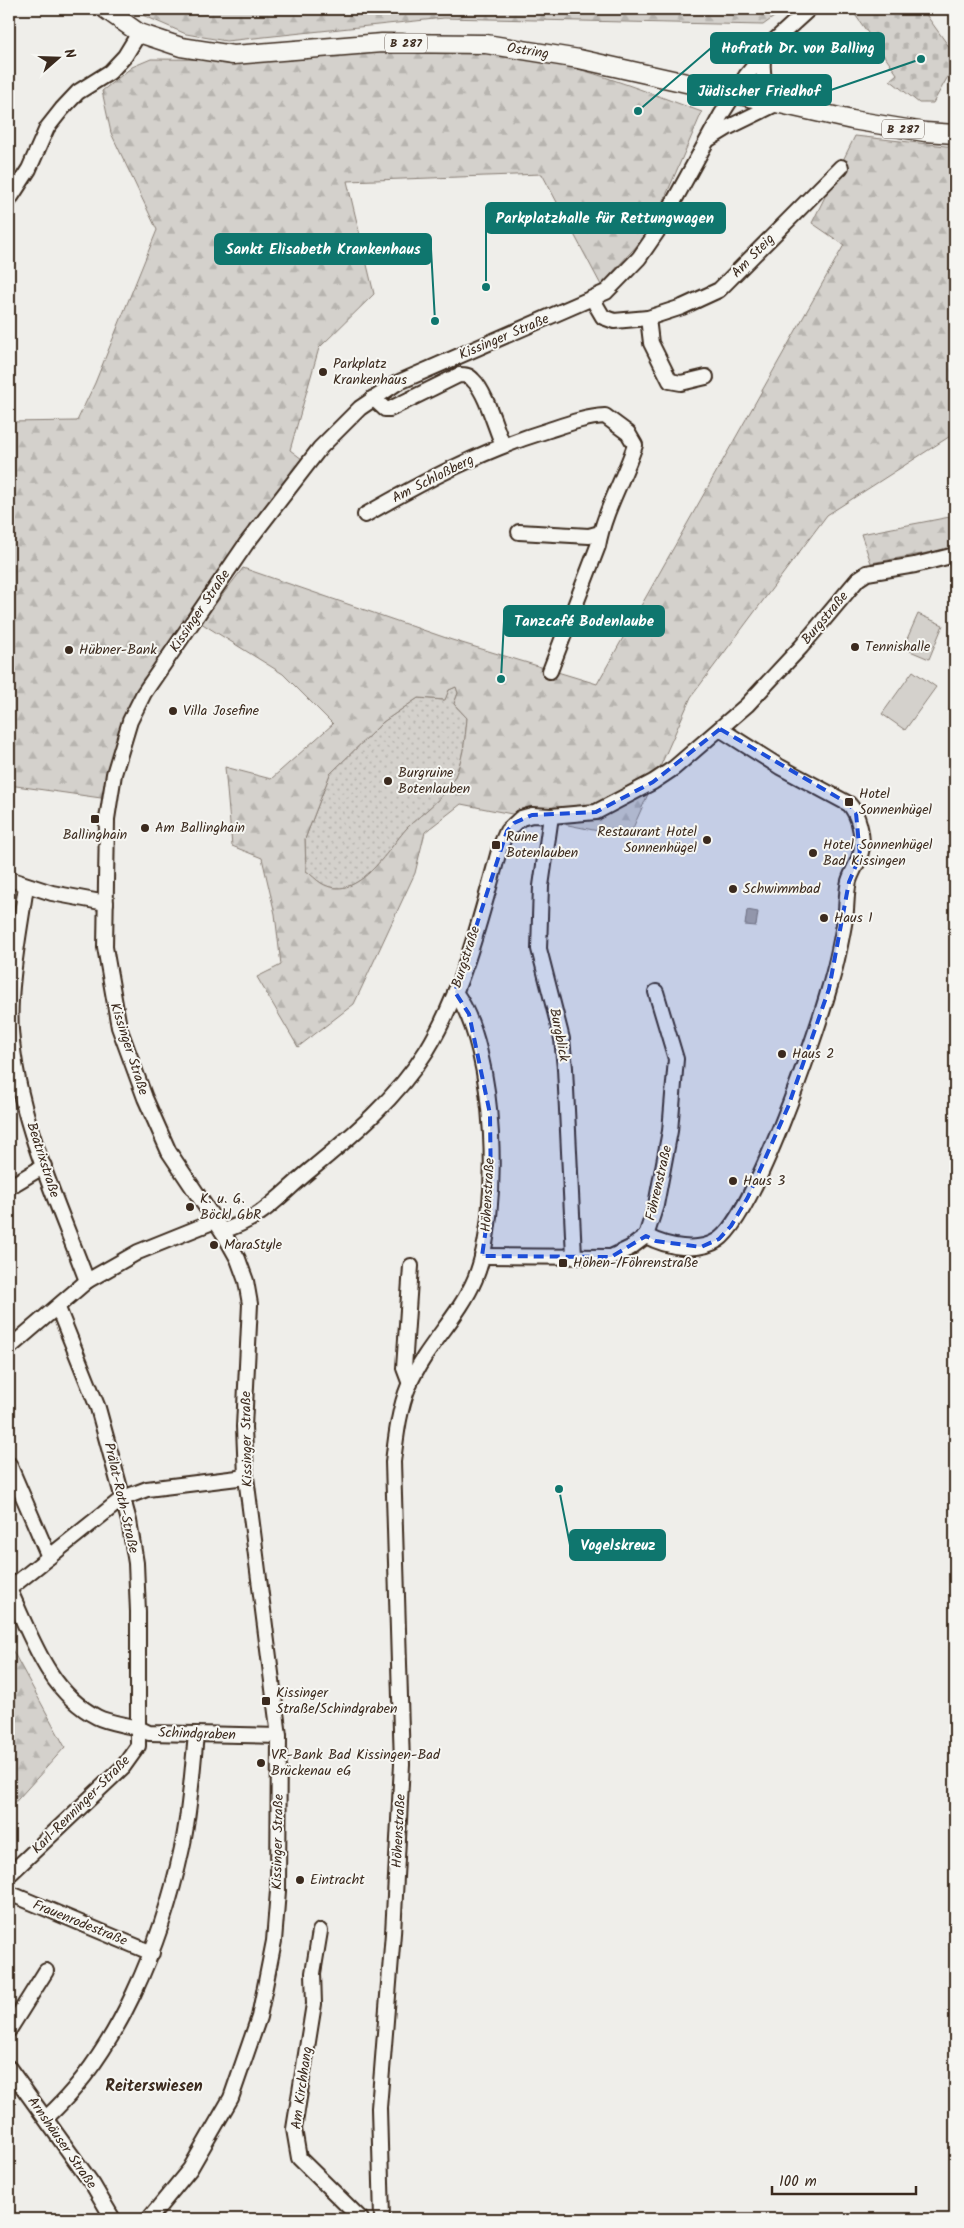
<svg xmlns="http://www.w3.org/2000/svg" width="964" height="2228" font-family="Kalam,sans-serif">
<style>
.grass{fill:url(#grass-dots);stroke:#887e75}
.forest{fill:url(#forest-firs);stroke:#887e75;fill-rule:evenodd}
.cemetery{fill:url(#cemetery-stones);stroke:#887e75}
.pitch{fill:#d4d1cc;stroke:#887e75}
.water{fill:#afa8a1;stroke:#81766d}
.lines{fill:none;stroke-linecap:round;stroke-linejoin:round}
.minor-casing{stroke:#3b2a1e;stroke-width:18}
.major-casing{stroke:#3b2a1e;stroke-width:21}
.minor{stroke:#f6f6f2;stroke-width:14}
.major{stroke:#f6f6f2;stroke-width:18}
.marked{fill:#1d4ed8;fill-opacity:0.2;stroke:#1d4ed8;stroke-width:4;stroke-dasharray:10 6;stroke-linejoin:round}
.poi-dot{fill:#3b2a1e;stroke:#f6f6f2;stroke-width:2}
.labels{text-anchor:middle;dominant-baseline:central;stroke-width:4;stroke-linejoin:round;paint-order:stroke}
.shield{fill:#f6f6f2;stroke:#73675e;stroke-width:1}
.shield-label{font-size:12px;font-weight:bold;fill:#3b2a1e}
.street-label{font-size:14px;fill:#3b2a1e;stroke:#f6f6f2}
.poi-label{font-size:14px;fill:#3b2a1e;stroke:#f6f6f2;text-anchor:start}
.quarter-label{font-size:16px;font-weight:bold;fill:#3b2a1e;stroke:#f6f6f2}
.leader{fill:none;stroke:#0f766e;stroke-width:2}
.callout-dot{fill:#0f766e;stroke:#f6f6f2;stroke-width:2}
.callout{fill:#0f766e;stroke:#0f766e;stroke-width:2}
.callout-label{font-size:15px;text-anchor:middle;font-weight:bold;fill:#fff}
</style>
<defs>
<pattern id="grass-dots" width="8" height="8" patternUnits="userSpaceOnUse" patternTransform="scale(1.25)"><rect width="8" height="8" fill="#d4d1cc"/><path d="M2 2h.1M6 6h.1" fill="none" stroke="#b7b4af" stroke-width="1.8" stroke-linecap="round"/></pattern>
<pattern id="forest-firs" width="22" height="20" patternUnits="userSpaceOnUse" patternTransform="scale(1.25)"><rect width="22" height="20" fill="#d4d1cc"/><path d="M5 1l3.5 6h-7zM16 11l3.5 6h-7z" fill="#b7b4af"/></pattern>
<pattern id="cemetery-stones" width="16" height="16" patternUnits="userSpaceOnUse" patternTransform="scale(1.25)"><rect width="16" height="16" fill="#d4d1cc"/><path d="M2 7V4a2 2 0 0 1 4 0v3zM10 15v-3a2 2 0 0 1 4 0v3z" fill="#b7b4af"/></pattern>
</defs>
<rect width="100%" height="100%" fill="#efeeea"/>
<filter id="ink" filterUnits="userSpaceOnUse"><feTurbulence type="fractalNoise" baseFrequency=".02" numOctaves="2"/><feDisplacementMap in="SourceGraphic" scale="10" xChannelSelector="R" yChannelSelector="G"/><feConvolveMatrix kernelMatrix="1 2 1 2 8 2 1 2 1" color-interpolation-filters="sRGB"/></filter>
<g filter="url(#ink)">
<!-- grass -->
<path class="grass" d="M 456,687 L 458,693 L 454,704 L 467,718 C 465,741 463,760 453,781 C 445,797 420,815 407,828 C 388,849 357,905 321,883 C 316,880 311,875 306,871 L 305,839 L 330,774 L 383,722 L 418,698 L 444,700 L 449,690 Z"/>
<!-- forest -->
<g class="forest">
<polygon points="134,9 785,9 763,25 444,18 226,41 186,34 138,13"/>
<path d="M 395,51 C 439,51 484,51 528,58 C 587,67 646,92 702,112 L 651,230 L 601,285 L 542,174 L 347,181 L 374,294 L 319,348 L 290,450 L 302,459 L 221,568 L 138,689 L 117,742 L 101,798 L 9,785 L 9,422 L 77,421 L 95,383 L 157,230 L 111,133 L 102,91 L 132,67 L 151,59 L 272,60 Z"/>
<path d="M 855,136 L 955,147 L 955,433 L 827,515 L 691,697 L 629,837 L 461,804 L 425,832 L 415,873 L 354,1004 L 298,1047 L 257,977 L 281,965 L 275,914 L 262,858 L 232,846 L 225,767 L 271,779 L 333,724 L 283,674 L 201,623 L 243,568 L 452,640 L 597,684 L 844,245 L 812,223 ZM 456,687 L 458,693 L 454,704 L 467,718 C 465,741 463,760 453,781 C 445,797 420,815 407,828 C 388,849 357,905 321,883 C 316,880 311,874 306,871 L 305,839 L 330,774 L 383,722 L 418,698 L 445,700 L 449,690 Z"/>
<polygon points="955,516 955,548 871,563 861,534"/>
<polygon points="9,1644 65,1747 9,1809"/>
</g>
<!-- cemetery -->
<polygon class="cemetery" points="851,9 922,9 955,55 955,64 933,103 919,103 890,80 897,74"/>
<!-- pitch -->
<g class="pitch">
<polygon points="918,614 943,625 929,659 903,648"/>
<polygon points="913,671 936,687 905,730 882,714"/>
</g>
<!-- water -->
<polygon class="water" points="747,910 758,912 756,926 745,925"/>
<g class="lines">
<!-- minor casing -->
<g class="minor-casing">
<g id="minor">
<path d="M 709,139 L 727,128 L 778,103 C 765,86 760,75 764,53"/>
<polyline points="9,200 29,169 47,128 62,109 78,92 110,72 125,56 139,33"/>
<polyline points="595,299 596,305 603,317 614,321 648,318 682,307 719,290 841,167"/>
<polyline points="648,318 651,343 670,381 681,383 706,377"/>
<path d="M 373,398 L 385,409 L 390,409 L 459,375 C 465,375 469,375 473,380 C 486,392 495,427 503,445"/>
<path d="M 365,515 C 424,481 483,450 549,430 C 567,424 586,417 605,416 L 628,433 L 635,445 C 624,479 604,511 598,546 L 550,671"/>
<polyline points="519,532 589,536 600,533"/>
<polyline points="551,816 541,886 539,949 562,1039 565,1068 574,1256"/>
<polyline points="9,879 52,893 106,903"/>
<path d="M 26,886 C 20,929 8,988 11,1030 C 17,1117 57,1201 87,1281"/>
<polyline points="9,1187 44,1166"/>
<path d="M 222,1231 C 263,1218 277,1198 308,1172 C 352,1136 397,1098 427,1050 C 463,991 482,913 500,847 L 507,831 L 521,818 L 532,815 L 551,816 L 596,812 L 653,782 L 674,768 L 747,705 L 801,647 L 858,579 L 867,573 L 915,565 L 955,555"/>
<path d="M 646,1236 C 667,1247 698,1253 718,1240 C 754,1216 816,1036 829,989 C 836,967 841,942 845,919 C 847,907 846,893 849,881 C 853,868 863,857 862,842 C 861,828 858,814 849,804 L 780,767 L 720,729"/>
<polyline points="482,1256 611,1257 630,1248 646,1236 656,1205 670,1131 676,1059 656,992"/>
<polyline points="9,1348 87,1281 138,1252 215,1221"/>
<polyline points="410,1384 404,1368 411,1266"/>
<polyline points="9,1464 49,1557"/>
<path d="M 9,1589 C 31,1635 48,1692 97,1717 C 113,1725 133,1724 149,1733 L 279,1736"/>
<polyline points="9,1589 123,1498 147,1489 246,1477"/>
<polyline points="9,1875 123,1767 138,1746 138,1612 136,1563 129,1521 98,1408 58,1308"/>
<polyline points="9,1893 152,1953"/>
<polyline points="320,1931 313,1973 314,2004 294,2129 299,2158 361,2219"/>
<polyline points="9,2030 46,1971"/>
<polyline points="9,2068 93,2185 113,2219"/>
<path d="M 46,2118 C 118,2053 162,1942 182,1848 C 190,1812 192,1772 196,1735"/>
<polyline points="149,2219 190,2169 231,2098 259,2017 274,1941 278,1891 279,1736 246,1477 244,1427 250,1304 246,1281 238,1259 224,1234 169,1152 145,1098 119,1027 105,947 107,819 114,774 130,721 144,693 246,544 320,448 360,408 397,383 606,292 639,258 657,232 721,115 746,76 775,40 809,9"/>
<path d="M 382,2219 L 379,2108 L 393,1933 L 402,1764 L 393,1462 C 396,1437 399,1409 409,1385 C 425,1347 459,1317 475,1279 C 502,1214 497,1049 455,992"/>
</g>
</g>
<!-- major casing -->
<g class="major-casing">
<polyline id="major" points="105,9 139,33 181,47 233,55 382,43 486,44 579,59 852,120 925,132 955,134"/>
</g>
<!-- minor -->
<use href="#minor" class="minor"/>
<!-- major -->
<use href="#major" class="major"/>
</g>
</g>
<!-- marked area -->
<path class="marked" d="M 720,729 L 849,804 L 856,813 L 860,856 L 849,882 L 829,989 L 788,1107 L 748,1197 L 731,1226 L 719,1239 L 701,1247 L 656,1241 L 646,1236 L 611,1257 L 482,1256 L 491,1194 L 490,1114 L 469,1014 L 455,992 L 507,831 L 514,823 L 532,815 L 596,812 L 653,782 Z"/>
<!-- markers -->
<g class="poi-dot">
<circle cx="323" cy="372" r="5"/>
<circle cx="855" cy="647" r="5"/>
<circle cx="69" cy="650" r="5"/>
<circle cx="173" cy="711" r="5"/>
<circle cx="388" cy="781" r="5"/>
<rect x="844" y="797" width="10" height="10" rx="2.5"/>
<rect x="90" y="814" width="10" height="10" rx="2.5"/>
<circle cx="145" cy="828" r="5"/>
<circle cx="707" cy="840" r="5"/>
<rect x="491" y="840" width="10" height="10" rx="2.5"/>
<circle cx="813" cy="853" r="5"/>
<circle cx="733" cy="889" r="5"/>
<circle cx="824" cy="918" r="5"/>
<circle cx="782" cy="1054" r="5"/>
<circle cx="733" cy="1181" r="5"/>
<circle cx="190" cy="1207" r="5"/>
<circle cx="214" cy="1245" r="5"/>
<rect x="558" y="1258" width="10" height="10" rx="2.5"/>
<rect x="261" y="1696" width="10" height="10" rx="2.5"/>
<circle cx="261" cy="1763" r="5"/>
<circle cx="300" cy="1880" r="5"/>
</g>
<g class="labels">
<!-- shield labels -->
<g class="shield">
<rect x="385" y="33.5" width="42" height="19" rx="4"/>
<rect x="882" y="119.5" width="42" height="19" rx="4"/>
</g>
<g class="shield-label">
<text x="406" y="43">B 287</text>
<text x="903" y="129">B 287</text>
</g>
<!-- street labels -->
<g class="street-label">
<text transform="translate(528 51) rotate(9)">Ostring</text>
<text transform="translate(753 256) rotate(-46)">Am Steig</text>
<text transform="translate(504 337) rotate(-23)">Kissinger Straße</text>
<text transform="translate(433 479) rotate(-27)">Am Schloßberg</text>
<text transform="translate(200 611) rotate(-56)">Kissinger Straße</text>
<text transform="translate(825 618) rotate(-50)">Burgstraße</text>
<text transform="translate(466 957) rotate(-72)">Burgstraße</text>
<text transform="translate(559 1035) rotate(79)">Burgblick</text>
<text transform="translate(129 1049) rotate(72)">Kissinger Straße</text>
<text transform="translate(43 1160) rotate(72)">Beatrixstraße</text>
<text transform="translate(659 1183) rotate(-77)">Föhrenstraße</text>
<text transform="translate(488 1195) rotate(-87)">Höhenstraße</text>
<text transform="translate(247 1439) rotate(-91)">Kissinger Straße</text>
<text transform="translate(121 1498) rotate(77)">Prälat-Roth-Straße</text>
<text transform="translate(197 1734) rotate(2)">Schindgraben</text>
<text transform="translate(81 1805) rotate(-45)">Karl-Renninger-Straße</text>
<text transform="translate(399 1831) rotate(-87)">Höhenstraße</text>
<text transform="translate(278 1842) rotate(-89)">Kissinger Straße</text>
<text transform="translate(80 1923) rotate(22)">Frauenrodestraße</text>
<text transform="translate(302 2088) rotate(-82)">Am Kirchhang</text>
<text transform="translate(62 2143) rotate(55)">Arnshäuser Straße</text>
</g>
<!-- poi labels -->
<g class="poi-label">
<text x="333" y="364">Parkplatz<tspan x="333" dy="16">Krankenhaus</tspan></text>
<text x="865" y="647">Tennishalle</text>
<text x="79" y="650">Hübner-Bank</text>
<text x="183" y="711">Villa Josefine</text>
<text x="398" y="773">Burgruine<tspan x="398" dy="16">Botenlauben</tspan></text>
<text x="859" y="794">Hotel<tspan x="859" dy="16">Sonnenhügel</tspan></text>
<text x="155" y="828">Am Ballinghain</text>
<text x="697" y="832" text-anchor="end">Restaurant Hotel<tspan x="697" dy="16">Sonnenhügel</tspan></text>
<text x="95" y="835" text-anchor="middle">Ballinghain</text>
<text x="506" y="837">Ruine<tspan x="506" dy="16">Botenlauben</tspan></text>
<text x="823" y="845">Hotel Sonnenhügel<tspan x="823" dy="16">Bad Kissingen</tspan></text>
<text x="743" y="889">Schwimmbad</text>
<text x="834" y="918">Haus 1</text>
<text x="792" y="1054">Haus 2</text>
<text x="743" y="1181">Haus 3</text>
<text x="200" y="1199">K. u. G.<tspan x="200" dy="16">Böckl GbR</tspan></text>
<text x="224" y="1245">MaraStyle</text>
<text x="573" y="1263">Höhen-/Föhrenstraße</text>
<text x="276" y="1693">Kissinger<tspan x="276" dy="16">Straße/Schindgraben</tspan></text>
<text x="271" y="1755">VR-Bank Bad Kissingen-Bad<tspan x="271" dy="16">Brückenau eG</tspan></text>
<text x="310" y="1880">Eintracht</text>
</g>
<!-- quarter labels -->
<g class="quarter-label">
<text x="154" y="2086">Reiterswiesen</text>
</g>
</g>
<!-- callouts -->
<path class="leader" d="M638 111L711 48M921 59L831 90M486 287L486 218M435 321L431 249M501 679L504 621M559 1489L570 1545"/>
<g class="callout-dot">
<circle cx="638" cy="111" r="5"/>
<circle cx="921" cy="59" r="5"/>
<circle cx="486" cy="287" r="5"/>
<circle cx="435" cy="321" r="5"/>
<circle cx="501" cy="679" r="5"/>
<circle cx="559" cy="1489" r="5"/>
</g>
<g class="callout">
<rect x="711" y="33" width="173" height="30" rx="5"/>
<rect x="688" y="75" width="143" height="30" rx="5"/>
<rect x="486" y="203" width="239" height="30" rx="5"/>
<rect x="215" y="234" width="216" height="30" rx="5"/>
<rect x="504" y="606" width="160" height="30" rx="5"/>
<rect x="570" y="1530" width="95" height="30" rx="5"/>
</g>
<g class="callout-label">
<text x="798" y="53">Hofrath Dr. von Balling</text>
<text x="759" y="96">Jüdischer Friedhof</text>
<text x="605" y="223">Parkplatzhalle für Rettungwagen</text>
<text x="323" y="254">Sankt Elisabeth Krankenhaus</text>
<text x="584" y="626">Tanzcafé Bodenlaube</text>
<text x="618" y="1550">Vogelskreuz</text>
</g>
<!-- margin -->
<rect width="964" height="2228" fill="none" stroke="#f6f6f2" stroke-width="30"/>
<rect x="15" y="15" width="934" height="2198" fill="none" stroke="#3b2a1e" stroke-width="2" filter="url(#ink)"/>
<!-- north arrow -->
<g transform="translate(58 58) rotate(70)" stroke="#f6f6f2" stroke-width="4" paint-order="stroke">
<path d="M0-4L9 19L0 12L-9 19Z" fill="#3b2a1e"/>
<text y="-8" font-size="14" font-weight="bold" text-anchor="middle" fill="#3b2a1e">N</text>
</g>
<!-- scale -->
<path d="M772 2186v8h144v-8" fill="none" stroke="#3b2a1e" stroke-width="2.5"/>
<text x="779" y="2186" font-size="15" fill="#3b2a1e" stroke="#f6f6f2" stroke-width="4" paint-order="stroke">100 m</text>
</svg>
